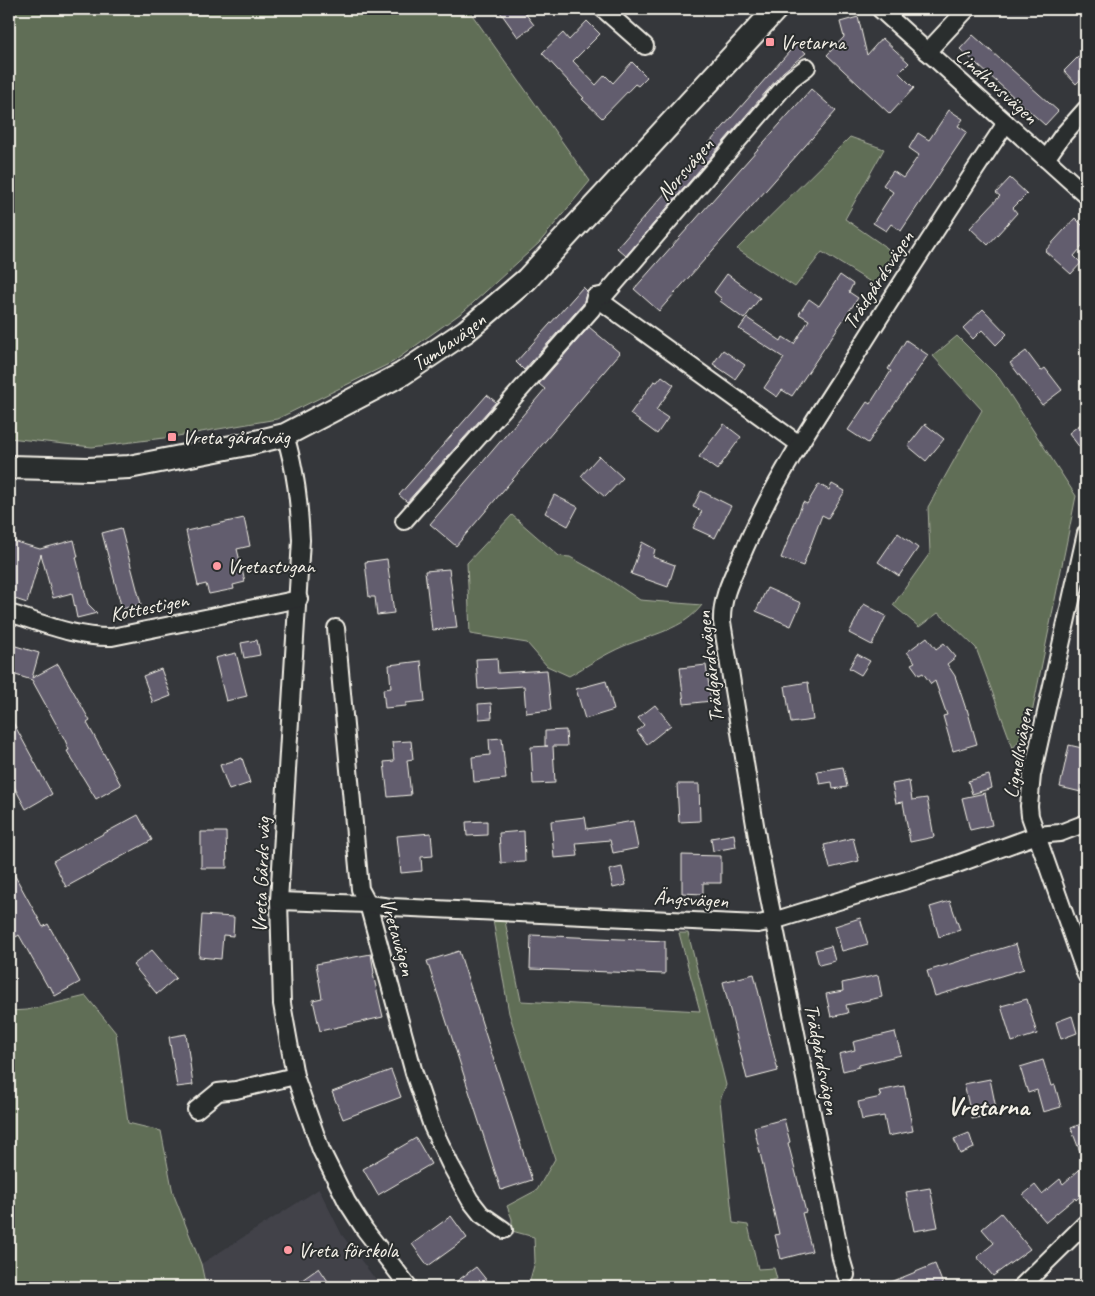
<svg xmlns="http://www.w3.org/2000/svg" width="1095" height="1296" font-family="Caveat,sans-serif">
<style>
.built{fill:#42424a}
.green{fill:#616e56;stroke:#aab09f}
.building{fill:#625d6e;stroke:#f4f1e8}
.lines{fill:none;stroke-linecap:round;stroke-linejoin:round}
.street-casing{stroke:#f4f1e8;stroke-width:20}
.secondary-casing{stroke:#f4f1e8;stroke-width:26}
.street{stroke:#2a2d2e;stroke-width:16}
.secondary{stroke:#2a2d2e;stroke-width:22}
.poi-dot{fill:#ff9aa2;stroke:#2a2d2e;stroke-width:2}
.labels{text-anchor:middle;dominant-baseline:central;stroke-width:4;stroke-linejoin:round;paint-order:stroke}
.poi-label{font-size:21px;fill:#f4f1e8;stroke:#2a2d2e;text-anchor:start}
.street-label{font-size:21px;fill:#f4f1e8;stroke:#2a2d2e}
.district-label{font-size:26px;font-weight:bold;fill:#f4f1e8;stroke:#2a2d2e}
</style>
<rect width="100%" height="100%" fill="#35373b"/>
<filter id="ink" filterUnits="userSpaceOnUse"><feTurbulence type="fractalNoise" baseFrequency=".02" numOctaves="2"/><feDisplacementMap in="SourceGraphic" scale="10" xChannelSelector="R" yChannelSelector="G"/><feConvolveMatrix kernelMatrix="1 2 1 2 8 2 1 2 1" color-interpolation-filters="sRGB"/></filter>
<g filter="url(#ink)">
<!-- built -->
<polygon class="built" points="319,1189 342,1235 381,1287 206,1287 201,1264"/>
<!-- green -->
<g class="green">
<polygon points="9,9 468,9 590,181 539,243 464,311 393,362 277,419 172,437 92,447 9,438"/>
<polygon points="850,137 884,149 845,219 900,257 877,286 822,252 795,287 737,249"/>
<polygon points="957,336 999,378 1076,496 1029,728 1013,748 976,648 948,621 938,613 919,627 893,605 930,553 928,507 982,410 933,356"/>
<path d="M 512,515 L 559,556 L 570,557 L 601,574 L 640,600 L 702,605 C 684,629 651,635 624,646 C 605,654 587,666 569,676 L 547,666 L 527,643 L 470,634 L 467,563 Z"/>
<polygon points="493,920 505,921 521,1001 700,1011 679,933 688,933 726,1085 720,1100 733,1223 748,1225 758,1269 774,1268 777,1279 743,1287 528,1287 535,1262 534,1237 512,1231 512,1219 507,1206 537,1190 555,1159 509,1013"/>
<polygon points="86,996 116,1033 128,1123 161,1131 173,1193 201,1264 206,1287 9,1287 9,1011 27,1010"/>
</g>
<!-- building -->
<g class="building">
<polygon points="498,9 522,9 534,25 518,37"/>
<polygon points="858,17 867,55 882,38 909,63 899,73 914,88 890,114 827,55 844,37 840,22"/>
<polygon points="587,21 600,34 573,61 596,85 605,75 613,83 632,62 647,77 638,86 635,84 602,118 582,99 584,98 542,53 563,33 569,40"/>
<polygon points="973,35 1058,111 1045,125 960,49"/>
<polygon points="796,44 806,53 783,72 626,256 617,248"/>
<polygon points="1086,49 1086,74 1076,84 1064,71"/>
<polygon points="811,89 836,111 659,311 634,289"/>
<polygon points="949,110 963,119 958,126 967,132 901,231 891,224 886,231 873,223 893,192 883,185 893,171 903,178 919,155 909,148 918,133 929,140"/>
<polygon points="1010,178 1027,194 1013,208 1017,213 988,245 970,228 1000,196 996,193"/>
<polygon points="1075,218 1086,229 1086,242 1074,256 1081,263 1071,274 1045,251"/>
<polygon points="727,274 760,298 744,319 720,301 722,299 714,292"/>
<polygon points="840,275 853,284 849,292 858,298 792,396 782,390 777,397 764,388 784,358 739,329 747,318 781,341 783,337 794,344 809,320 799,314 809,299 819,306"/>
<polygon points="583,287 587,291 583,304 524,370 516,362"/>
<polygon points="983,309 1007,334 996,345 982,330 973,339 963,328"/>
<polygon points="589,327 620,353 456,546 430,524 545,389 539,384"/>
<polygon points="906,340 928,355 868,443 848,430 867,402 870,404 891,371 888,369"/>
<polygon points="723,350 745,365 735,379 713,364"/>
<polygon points="1026,351 1041,371 1045,368 1062,390 1042,405 1010,363"/>
<polygon points="662,376 674,385 656,410 668,418 657,434 630,414 654,381 657,382"/>
<polygon points="487,395 496,402 407,502 399,495"/>
<polygon points="1086,420 1086,456 1069,433"/>
<polygon points="724,424 741,437 717,470 699,457"/>
<polygon points="925,424 944,439 926,461 908,446"/>
<polygon points="599,456 623,478 605,497 581,476"/>
<polygon points="819,484 829,490 832,484 845,491 828,518 822,515 803,566 781,558 803,502 807,504"/>
<polygon points="701,491 731,506 715,538 693,528 702,511 693,507"/>
<polygon points="554,495 578,507 568,526 545,513"/>
<polygon points="244,518 250,546 237,549 245,582 233,585 234,589 209,594 206,584 198,586 186,531"/>
<polygon points="121,528 141,604 122,609 102,533"/>
<polygon points="898,533 918,548 899,576 878,562"/>
<polygon points="9,540 40,549 74,540 78,557 76,557 88,604 97,613 77,618 72,593 53,598 41,554 27,603 9,597"/>
<polygon points="642,542 655,549 653,557 675,565 668,587 631,574"/>
<polygon points="387,559 394,613 377,615 375,597 369,597 365,562"/>
<polygon points="449,569 457,628 432,630 425,571"/>
<polygon points="767,588 801,603 791,626 756,611"/>
<polygon points="864,604 886,616 872,645 849,633"/>
<polygon points="927,637 936,649 944,643 956,657 947,664 955,676 966,709 967,709 977,744 953,751 943,716 947,715 935,681 931,684 923,673 919,675 911,664 915,662 907,652"/>
<polygon points="257,640 260,655 244,658 241,643"/>
<polygon points="9,644 39,653 32,678 58,664 90,721 87,723 121,785 96,799 67,751 69,750 65,740 32,680 9,673"/>
<polygon points="236,653 247,696 226,701 215,658"/>
<polygon points="857,654 870,661 861,675 849,668"/>
<polygon points="497,658 498,673 547,670 551,710 526,713 524,686 478,689 476,659"/>
<polygon points="421,661 425,701 406,703 406,706 385,708 383,689 391,688 389,665"/>
<polygon points="706,665 711,701 684,704 680,668"/>
<polygon points="161,669 171,696 153,703 143,676"/>
<polygon points="606,681 614,710 585,719 576,689"/>
<polygon points="808,682 813,720 791,723 785,686"/>
<polygon points="491,703 492,718 479,719 478,704"/>
<polygon points="655,705 671,725 647,744 637,731 644,725 638,718"/>
<polygon points="9,715 52,794 26,809 9,777"/>
<polygon points="566,730 567,746 553,746 555,783 533,784 531,747 548,746 545,746 545,731"/>
<polygon points="502,738 506,779 474,782 472,757 490,755 489,739"/>
<polygon points="411,741 413,759 407,760 411,795 388,797 384,762 394,761 392,742"/>
<polygon points="1069,745 1086,749 1086,769 1081,792 1060,787"/>
<polygon points="242,758 250,783 229,790 220,765"/>
<polygon points="843,767 847,787 833,789 832,782 820,784 817,771"/>
<polygon points="989,775 992,788 972,794 968,781"/>
<polygon points="909,781 912,800 927,798 934,837 910,842 903,802 896,803 892,784"/>
<polygon points="677,784 699,784 700,821 679,822"/>
<polygon points="985,793 992,825 970,830 962,798"/>
<polygon points="138,815 152,840 66,887 53,861"/>
<polygon points="585,817 587,829 633,821 638,848 613,853 610,840 576,843 578,856 554,858 551,821"/>
<polygon points="487,821 487,835 467,836 466,822"/>
<polygon points="524,831 525,862 501,863 499,833"/>
<polygon points="201,832 226,832 227,868 201,868"/>
<polygon points="431,833 433,856 421,857 422,871 401,873 397,836"/>
<polygon points="734,834 736,847 713,851 711,838"/>
<polygon points="853,838 859,861 830,868 824,845"/>
<polygon points="682,855 721,856 721,883 703,883 703,894 682,893"/>
<polygon points="9,865 43,927 48,924 80,982 55,996 50,986 48,987 19,935 16,937 9,924"/>
<polygon points="622,867 626,885 613,888 609,870"/>
<polygon points="950,901 960,930 939,937 930,907"/>
<polygon points="202,915 234,917 233,936 223,935 221,959 199,957"/>
<polygon points="860,918 868,944 842,951 835,926"/>
<polygon points="531,935 665,941 665,974 530,969"/>
<polygon points="1016,944 1024,969 935,996 927,971"/>
<polygon points="831,946 835,961 819,965 815,950"/>
<polygon points="152,950 176,978 157,994 133,965"/>
<polygon points="459,951 532,1180 501,1190 427,961"/>
<polygon points="371,954 374,973 373,974 383,1017 320,1031 313,1000 322,998 316,964"/>
<polygon points="754,974 778,1071 747,1079 723,982"/>
<polygon points="878,975 882,997 846,1005 848,1013 831,1017 826,994 843,991 842,983"/>
<polygon points="1027,999 1037,1034 1012,1042 1001,1006"/>
<polygon points="1072,1016 1077,1033 1061,1039 1056,1022"/>
<polygon points="895,1032 901,1055 859,1065 859,1067 843,1071 839,1054 855,1050 853,1042"/>
<polygon points="186,1034 193,1085 177,1087 169,1037"/>
<polygon points="1043,1060 1051,1086 1055,1085 1061,1107 1043,1112 1037,1090 1028,1093 1020,1067"/>
<polygon points="391,1070 401,1097 343,1119 332,1092"/>
<polygon points="990,1079 997,1113 972,1119 964,1084"/>
<polygon points="904,1086 913,1131 888,1136 884,1116 862,1120 858,1102 881,1097 879,1091"/>
<polygon points="784,1119 790,1142 788,1143 806,1212 802,1213 812,1251 781,1259 775,1235 779,1234 754,1127"/>
<polygon points="1086,1122 1086,1164 1085,1165 1071,1128"/>
<polygon points="969,1133 974,1148 960,1154 954,1139"/>
<polygon points="416,1138 431,1164 378,1195 363,1169"/>
<polygon points="1086,1164 1086,1191 1076,1200 1075,1198 1046,1222 1023,1195 1035,1185 1042,1194 1060,1179 1063,1184"/>
<polygon points="930,1188 938,1227 914,1231 906,1192"/>
<polygon points="1001,1213 1030,1249 993,1276 977,1257 994,1243 982,1229"/>
<polygon points="451,1216 467,1238 428,1266 412,1244"/>
<polygon points="935,1264 944,1287 879,1287"/>
<polygon points="476,1267 492,1287 449,1287"/>
<polygon points="319,1268 332,1287 292,1287"/>
</g>
<g class="lines">
<!-- street casing -->
<g class="street-casing">
<g id="street">
<polyline points="603,9 645,46"/>
<polyline points="880,9 1086,195"/>
<polyline points="927,52 967,9"/>
<polyline points="1046,159 1062,136 1086,109"/>
<polyline points="595,297 799,444"/>
<path d="M 285,435 C 296,471 299,502 301,540 L 279,901 L 282,1004 L 295,1076 L 321,1150 L 347,1202 L 365,1230 L 409,1287"/>
<polyline points="404,521 592,309 595,297 605,295 791,79 807,67"/>
<polyline points="1086,533 1032,775 1029,806 1030,816 1086,975"/>
<path d="M 9,613 C 42,623 77,638 112,637 L 299,599"/>
<polyline points="336,628 360,889 368,904 414,1073 432,1126 450,1164 470,1200 481,1214 504,1230"/>
<polyline points="279,901 368,904 391,907 758,924 773,921 949,867 1037,835 1060,833 1086,823"/>
<polyline points="196,1110 218,1092 236,1090 295,1076"/>
<path d="M 846,1275 L 841,1258 L 758,843 L 722,622 C 721,595 735,572 745,548 C 772,485 809,428 846,371 C 898,287 952,205 1006,123"/>
<polyline points="1021,1287 1086,1223"/>
</g>
</g>
<!-- secondary casing -->
<g class="secondary-casing">
<g id="secondary">
<path id="s1" d="M 9,467 L 88,469 L 129,467 L 247,444 L 285,435 L 402,374 L 466,331 L 527,279 L 776,9"/>
</g>
</g>
<!-- street -->
<use href="#street" class="street"/>
<!-- secondary -->
<use href="#secondary" class="secondary"/>
</g>
</g>
<!-- markers -->
<g class="poi-dot">
<rect x="765" y="37" width="10" height="10" rx="2.5"/>
<rect x="167" y="432" width="10" height="10" rx="2.5"/>
<circle cx="217" cy="566" r="5"/>
<circle cx="288" cy="1250" r="5"/>
</g>
<g class="labels">
<!-- poi labels -->
<g class="poi-label">
<text x="780" y="42">Vretarna</text>
<text x="182" y="437">Vreta gårdsväg</text>
<text x="227" y="566">Vretastugan</text>
<text x="298" y="1250">Vreta förskola</text>
</g>
<!-- street labels -->
<g class="street-label">
<text transform="translate(997 86) rotate(42)">Lindhovsvägen</text>
<text transform="translate(685 169) rotate(-49)">Norsvägen</text>
<text transform="translate(878 280) rotate(-57)">Trädgårdsvägen</text>
<text stroke="none"><textPath href="#s1" startOffset="468">Tumbavägen</textPath></text>
<text transform="translate(149 607) rotate(-11)">Kottestigen</text>
<text transform="translate(710 667) rotate(-97)">Trädgårdsvägen</text>
<text transform="translate(1018 753) rotate(-80)">Lignellsvägen</text>
<text transform="translate(261 875) rotate(-88)">Vreta Gårds väg</text>
<text transform="translate(691 899) rotate(3)">Ängsvägen</text>
<text transform="translate(398 937) rotate(74)">Vretavägen</text>
<text transform="translate(822 1059) rotate(79)">Trädgårdsvägen</text>
</g>
<!-- district labels -->
<g class="district-label">
<text x="988" y="1106">Vretarna</text>
</g>
</g>
<!-- margin -->
<rect width="1095" height="1296" fill="none" stroke="#2a2d2e" stroke-width="30"/>
<rect x="15" y="15" width="1065" height="1266" fill="none" stroke="#f4f1e8" stroke-width="2" filter="url(#ink)"/>
</svg>
